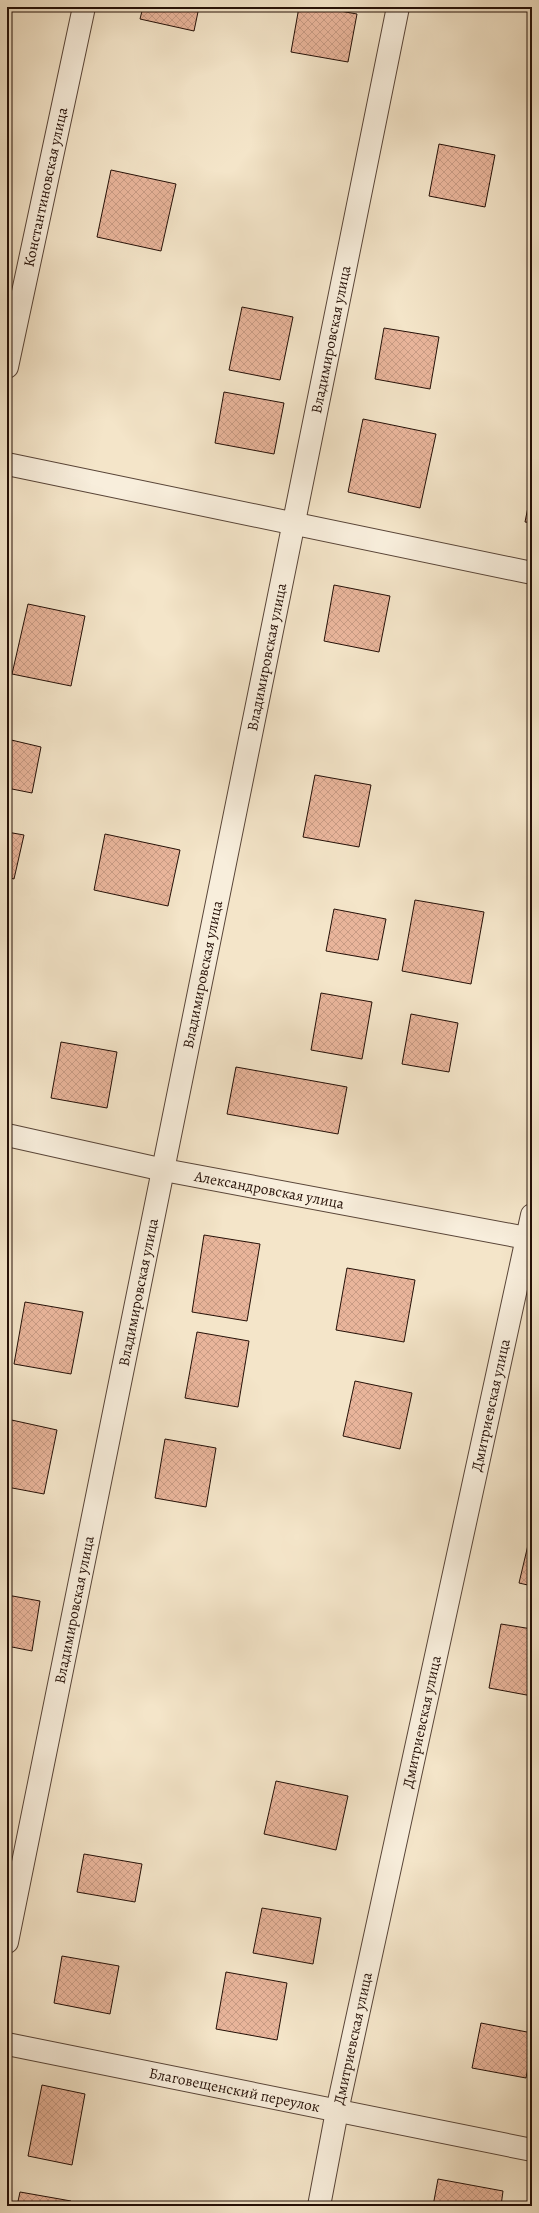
<svg xmlns="http://www.w3.org/2000/svg" width="539" height="2213" font-family="Alegreya,serif">
<style>
.building{fill:url(#building-cross-hatch);stroke:#251007}
.lines{fill:none;stroke-linecap:round;stroke-linejoin:round}
.minor-casing{stroke:#594538;stroke-width:24}
.minor{stroke:#f8eedc;stroke-width:22}
.labels{text-anchor:middle;dominant-baseline:central;stroke-width:4;stroke-linejoin:round;paint-order:stroke}
.street-label{font-size:15px;fill:#251007;stroke:#f8eedc}
</style>
<defs>
<pattern id="building-cross-hatch" width="8" height="8" patternUnits="userSpaceOnUse"><rect width="8" height="8" fill="#e9b59b"/><path d="M0 0l8 8M0 8l8-8" fill="none" stroke="#c89b84"/></pattern>
</defs>
<rect width="100%" height="100%" fill="#f4e5c9"/>
<filter id="stains"><feTurbulence type="fractalNoise" baseFrequency=".005" numOctaves="4"/><feColorMatrix values="0 0 0 0 .2 0 0 0 0 .09 0 0 0 0 .02 0 0 0 .5 -.17"/></filter>
<radialGradient id="worn" r=".72"><stop offset=".6" stop-color="#630" stop-opacity="0"/><stop offset="1" stop-color="#630" stop-opacity=".3"/></radialGradient>
<!-- building -->
<g class="building">
<polygon points="143,7 199,7 194,31 140,19"/>
<polygon points="299,7 317,7 357,14 348,62 291,52"/>
<polygon points="439,144 495,155 485,207 429,196"/>
<polygon points="111,170 176,184 161,251 97,237"/>
<polygon points="242,307 293,317 280,380 229,370"/>
<polygon points="384,328 439,337 430,389 375,379"/>
<polygon points="224,392 284,403 274,454 215,443"/>
<polygon points="363,419 436,434 420,508 348,492"/>
<polygon points="532,487 532,523 525,522"/>
<polygon points="334,585 390,596 379,652 324,641"/>
<polygon points="28,604 85,616 71,686 12,674"/>
<polygon points="7,739 41,747 32,793 7,788"/>
<polygon points="315,775 371,785 359,847 303,837"/>
<polygon points="7,832 24,835 14,879 7,877"/>
<polygon points="105,834 180,850 168,906 94,890"/>
<polygon points="415,900 484,912 471,984 402,971"/>
<polygon points="334,909 386,919 378,960 326,951"/>
<polygon points="321,993 372,1002 362,1059 311,1050"/>
<polygon points="411,1014 458,1023 449,1072 402,1064"/>
<polygon points="61,1042 117,1052 107,1108 51,1098"/>
<polygon points="236,1067 347,1087 338,1134 227,1114"/>
<polygon points="204,1235 260,1244 247,1321 192,1312"/>
<polygon points="347,1268 415,1280 404,1342 336,1330"/>
<polygon points="25,1302 83,1312 71,1374 14,1364"/>
<polygon points="197,1332 249,1341 238,1407 185,1398"/>
<polygon points="355,1381 412,1393 400,1449 343,1436"/>
<polygon points="7,1419 57,1430 44,1494 7,1487"/>
<polygon points="165,1439 216,1448 206,1507 155,1498"/>
<polygon points="532,1528 532,1586 519,1583"/>
<polygon points="7,1595 40,1601 32,1651 7,1646"/>
<polygon points="501,1624 532,1629 532,1696 489,1688"/>
<polygon points="276,1781 348,1796 336,1850 264,1834"/>
<polygon points="84,1854 142,1864 135,1902 77,1892"/>
<polygon points="262,1908 321,1918 313,1964 253,1953"/>
<polygon points="62,1956 119,1966 110,2014 54,2003"/>
<polygon points="226,1972 287,1983 277,2040 216,2029"/>
<polygon points="481,2023 532,2033 532,2046 526,2078 472,2068"/>
<polygon points="42,2085 85,2094 72,2165 28,2156"/>
<polygon points="438,2179 503,2191 501,2206 433,2206"/>
<polygon points="20,2192 71,2201 70,2206 17,2206"/>
</g>
<g class="lines">
<!-- minor casing -->
<g class="minor-casing">
<g id="minor">
<path id="s1" d="M 7,367 L 84,7"/>
<polyline points="7,464 532,573"/>
<path id="s2" d="M 7,1135 L 164,1170 L 532,1239"/>
<path id="s3" d="M 7,1942 L 398,7"/>
<path id="s4" d="M 7,2044 L 532,2150"/>
<path id="s5" d="M 319,2206 L 337,2111 L 532,1215"/>
</g>
</g>
<!-- minor -->
<use href="#minor" class="minor"/>
</g>
<g class="labels">
<!-- street labels -->
<g class="street-label">
<text stroke="none"><textPath href="#s1" startOffset="184">Константиновская улица</textPath></text>
<text stroke="none"><textPath href="#s3" startOffset="1635">Владимировская улица</textPath></text>
<text stroke="none"><textPath href="#s3" startOffset="1311">Владимировская улица</textPath></text>
<text stroke="none"><textPath href="#s3" startOffset="987">Владимировская улица</textPath></text>
<text stroke="none"><textPath href="#s2" startOffset="268">Александровская улица</textPath></text>
<text stroke="none"><textPath href="#s3" startOffset="663">Владимировская улица</textPath></text>
<text stroke="none"><textPath href="#s5" startOffset="819">Дмитриевская улица</textPath></text>
<text stroke="none"><textPath href="#s3" startOffset="339">Владимировская улица</textPath></text>
<text stroke="none"><textPath href="#s5" startOffset="495">Дмитриевская улица</textPath></text>
<text stroke="none"><textPath href="#s5" startOffset="171">Дмитриевская улица</textPath></text>
<text stroke="none"><textPath href="#s4" startOffset="232">Благовещенский переулок</textPath></text>
</g>
</g>
<!-- margin -->
<rect width="539" height="2213" fill="none" stroke="#f4e5c9" stroke-width="24"/>
<rect x="8" y="8" width="523" height="2197" fill="none" stroke="#251007" stroke-width="2"/>
<rect x="12" y="12" width="515" height="2189" fill="none" stroke="#251007"/>
<rect width="100%" height="100%" filter="url(#stains)"/>
<rect width="100%" height="100%" fill="url(#worn)"/>
</svg>
